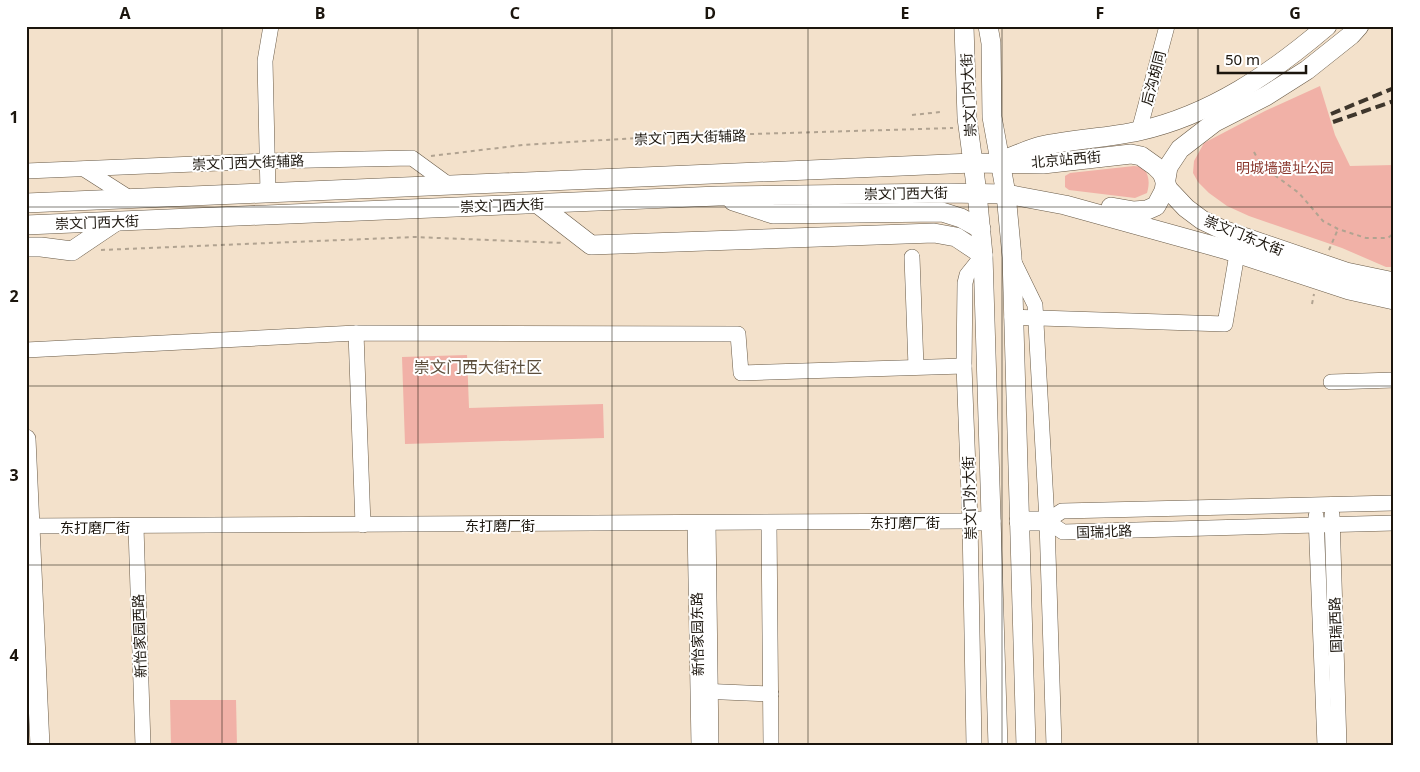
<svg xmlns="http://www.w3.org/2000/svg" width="1420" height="772" font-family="'Noto Sans','Noto Sans SC',sans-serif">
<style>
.green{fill:#f1b1a7}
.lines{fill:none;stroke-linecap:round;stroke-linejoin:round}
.minor-casing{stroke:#685a47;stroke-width:16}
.major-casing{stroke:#685a47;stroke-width:20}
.path{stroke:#b1a391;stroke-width:2;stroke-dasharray:4 4;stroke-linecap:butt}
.minor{stroke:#fff;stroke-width:15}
.major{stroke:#fff;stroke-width:19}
.rail{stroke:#3e362c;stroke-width:4;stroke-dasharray:10 5;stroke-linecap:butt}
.grid{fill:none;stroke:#1b150d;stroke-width:1;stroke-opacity:0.55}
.labels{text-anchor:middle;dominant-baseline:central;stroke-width:4;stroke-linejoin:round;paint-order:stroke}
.street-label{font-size:14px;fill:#1b150d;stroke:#fff}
.park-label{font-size:14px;fill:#8c3a30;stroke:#fff}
.quarter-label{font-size:16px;fill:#5c4e3b;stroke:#fff}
.neatline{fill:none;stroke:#1b150d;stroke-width:2}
.grid-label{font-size:16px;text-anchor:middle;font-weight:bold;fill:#1b150d}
</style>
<rect width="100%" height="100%" fill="#f3e1cb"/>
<!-- green -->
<g class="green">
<polygon points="1320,86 1335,135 1350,166 1394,165 1394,267 1386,267 1342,248 1249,216 1227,206 1209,193 1198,182 1193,173 1194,161 1204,143 1265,111"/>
<path d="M 1134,166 L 1143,167 C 1149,175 1150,183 1147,193 L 1135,198 L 1069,190 L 1065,187 L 1065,176 L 1070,173 Z"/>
<polygon points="467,355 469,408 603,404 604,438 405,444 402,357"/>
<polygon points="170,700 236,700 237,746 171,746"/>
</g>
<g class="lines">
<!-- minor casing -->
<g class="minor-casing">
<g id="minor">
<polyline points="1139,131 1167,26"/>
<polyline points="84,169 131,199"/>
<polyline points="26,171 267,161 412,158 449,185"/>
<polyline points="268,193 265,61 271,26"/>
<polyline points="912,257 916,367"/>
<polyline points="1013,260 1035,305 1047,521 1054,746"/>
<polyline points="1012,317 1225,324 1237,254"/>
<polyline points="356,333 363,525"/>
<polyline points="26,350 356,333 738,334 741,373 964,366"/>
<polyline points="1331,382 1394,380"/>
<polyline points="1394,503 1062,511 1047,521 1063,532 1394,523"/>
<polyline points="1332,515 1339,746"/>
<polyline points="1316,516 1325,746"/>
<polyline points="695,523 699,746"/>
<polyline points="708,523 711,746"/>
<polyline points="769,523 771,746"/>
<polyline points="26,526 970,521"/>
<polyline points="136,527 143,746"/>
<polyline points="700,691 771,694"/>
<polyline points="974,746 970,521 964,366 965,283 967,275 983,255"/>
</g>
</g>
<!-- major casing -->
<g class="major-casing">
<g id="major">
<polyline points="964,26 967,118 977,193 983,255 998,746"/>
<polyline points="988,26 991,43 992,117 1006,194 1012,257 1026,746"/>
<path d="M 1005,159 C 1017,155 1029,149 1041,146 C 1073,139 1107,138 1139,131 C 1211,115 1272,73 1327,26"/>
<polyline points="733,201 773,214 942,212 961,218 981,229"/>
<polyline points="26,203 973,163 1043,164 1131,154 1141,156 1155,166 1162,173 1168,189 1186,208 1202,220 1223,230 1346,272 1394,282"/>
<polyline points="538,204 591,245 934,233 956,237 983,255"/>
<polyline points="1111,207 1134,211 1147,210 1156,206 1164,191 1168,167 1180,149 1215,122 1266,96 1307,70 1351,35 1359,26"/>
<polyline points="26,225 718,196 947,193 1006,194 1065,205 1224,249 1349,290 1394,300"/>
<polyline points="26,247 41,247 72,251 115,222"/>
<polyline points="26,439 40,746"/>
<polyline points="970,521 991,521"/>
<polyline points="1019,521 1047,521"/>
</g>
</g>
<!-- path -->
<g class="path">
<polyline points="912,115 941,112"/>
<polyline points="1254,152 1261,165 1299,193 1323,221 1338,229 1366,238 1388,238 1394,233"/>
<polyline points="431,156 523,145 653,137 953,128"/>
<polyline points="101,250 414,237 564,243"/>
<polyline points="1329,250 1338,229"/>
<polyline points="1312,304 1314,294"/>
</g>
<!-- minor -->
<use href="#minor" class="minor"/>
<!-- major -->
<use href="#major" class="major"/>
<!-- rail -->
<g class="rail">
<polyline points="1331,114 1394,88"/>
<polyline points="1333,122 1394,101"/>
</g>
</g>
<!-- grid -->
<path class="grid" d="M 222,26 L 222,746M 418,26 L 418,746M 612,26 L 612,746M 808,26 L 808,746M 1002,26 L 1002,746M 1198,26 L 1198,746M 26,207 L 1394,207M 26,386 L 1394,386M 26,565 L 1394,565"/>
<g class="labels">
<!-- street labels -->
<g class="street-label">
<text transform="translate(1153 78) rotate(-75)">后沟胡同</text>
<text transform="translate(968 95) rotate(-93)">崇文门内大街</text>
<text transform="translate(690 137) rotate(-2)">崇文门西大街辅路</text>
<text transform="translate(1066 159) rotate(-5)">北京站西街</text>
<text transform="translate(248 162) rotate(-2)">崇文门西大街辅路</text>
<text transform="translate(906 193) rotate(-1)">崇文门西大街</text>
<text transform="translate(502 205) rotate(-2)">崇文门西大街</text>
<text transform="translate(97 222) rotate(-2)">崇文门西大街</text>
<text transform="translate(1244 235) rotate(22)">崇文门东大街</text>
<text transform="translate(969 498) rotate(-92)">崇文门外大街</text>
<text x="905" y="522">东打磨厂街</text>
<text x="500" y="525">东打磨厂街</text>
<text x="95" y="527">东打磨厂街</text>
<text transform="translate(1104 531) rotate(-2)">国瑞北路</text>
<text transform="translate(1335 625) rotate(-92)">国瑞西路</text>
<text transform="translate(697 634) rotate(-91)">新怡家园东路</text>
<text transform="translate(139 636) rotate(-92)">新怡家园西路</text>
</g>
<!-- park labels -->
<g class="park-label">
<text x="1285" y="167">明城墙遗址公园</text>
</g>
<!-- quarter labels -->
<g class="quarter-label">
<text x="478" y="367">崇文门西大街社区</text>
</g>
</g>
<!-- border -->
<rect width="1420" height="772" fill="none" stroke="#ffffff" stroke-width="55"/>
<!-- scale -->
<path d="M1218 65v8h88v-8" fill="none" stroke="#1b150d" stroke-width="2.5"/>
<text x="1225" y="65" font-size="15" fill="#1b150d" stroke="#ffffff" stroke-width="4" paint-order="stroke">50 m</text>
<rect x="28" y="28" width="1364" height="716" class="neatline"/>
<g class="grid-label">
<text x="125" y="19">A</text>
<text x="320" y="19">B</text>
<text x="515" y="19">C</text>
<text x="710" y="19">D</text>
<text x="905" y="19">E</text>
<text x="1100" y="19">F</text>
<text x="1295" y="19">G</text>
<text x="14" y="123">1</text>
<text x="14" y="302">2</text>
<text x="14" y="481">3</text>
<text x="14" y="661">4</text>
</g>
</svg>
